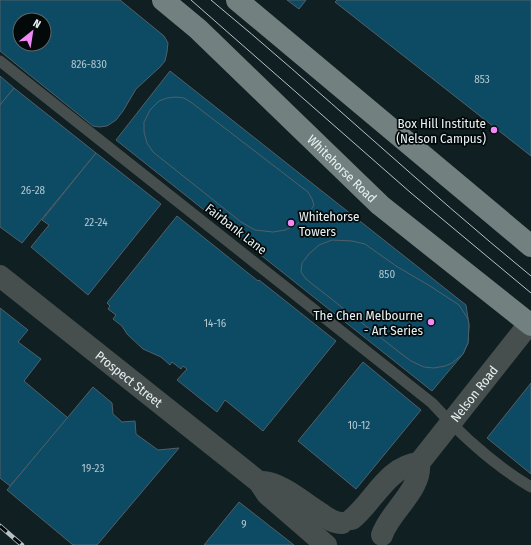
<svg xmlns="http://www.w3.org/2000/svg" width="531" height="545" font-family="'Fira Sans Condensed',sans-serif">
<style>
.building{fill:#0d4a64;stroke:#516068;fill-rule:evenodd}
.lines{fill:none;stroke-linecap:round;stroke-linejoin:round}
.service{stroke:#474f4e;stroke-width:11}
.minor{stroke:#474f4e;stroke-width:22}
.primary{stroke:#72817f;stroke-width:22}
.tram{stroke:#b6c1c3;stroke-width:1}
.rail-casing{stroke:#b6c1c3;stroke-width:4.5}
.rail{stroke:#030809;stroke-width:3;stroke-dasharray:9;stroke-linecap:butt}
.poi-dot{fill:#f08bf6;stroke:#030809;stroke-width:1.5}
.labels{text-anchor:middle;dominant-baseline:central;stroke-width:3.5;stroke-linejoin:round;paint-order:stroke}
.number-label{font-size:11px;fill:#b0c7cf}
.poi-label{font-size:13px;fill:#e7f1f3;stroke:#030809;text-anchor:end}
.street-label{font-size:13px;fill:#e7f1f3;stroke:#030809}
</style>
<rect width="100%" height="100%" fill="#0f1f22"/>
<!-- building -->
<g class="building">
<path d="M 0,0 L 120,0 L 164,36 L 168,43 L 167,52 L 165,61 L 160,67 L 136,89 L 123,111 L 116,120 L 107,126 L 99,127 L 93,126 L 0,51 ZM 20,20 L 44,20 L 44,44 L 20,44 Z"/>
<polygon points="287,0 306,0 299,9"/>
<polygon points="337,0 531,0 531,156 335,2"/>
<polygon points="170,71 466,305 469,325 468,343 463,354 432,391 116,140"/>
<polygon points="0,76 14,88 0,105"/>
<polygon points="14,88 96,153 22,243 0,227 0,105"/>
<polygon points="176,97 184,98 192,103 308,192 312,199 314,205 307,216 294,226 285,230 273,232 255,230 241,222 153,152 147,143 144,132 144,122 150,110 159,101 167,98"/>
<polygon points="96,153 161,204 88,295 31,247 49,225 42,220"/>
<polygon points="177,216 258,281 259,280 336,341 263,431 225,400 217,412 177,380 187,369 183,366 181,369 172,362 170,365 161,357 143,349 127,334 122,326 113,319 116,315 108,309 110,306 107,303"/>
<polygon points="332,240 352,241 365,244 396,266 430,286 459,305 468,319 469,325 468,343 463,354 452,363 445,366 434,368 424,367 411,361 399,352 306,279 301,272 302,263 309,254 319,245"/>
<polygon points="0,308 28,330 18,342 41,359 24,381 68,418 10,486 0,478"/>
<polygon points="363,362 421,410 356,489 298,441"/>
<polygon points="531,383 531,474 487,438"/>
<polygon points="93,387 112,403 113,414 122,422 135,421 136,434 158,450 179,448 97,545 73,545 7,490"/>
<polygon points="239,502 294,545 204,545"/>
</g>
<g class="lines">
<!-- service -->
<path class="service" d="M 0,61 L 432,403 C 461,435 494,465 531,487"/>
<!-- minor -->
<g class="minor">
<path id="s1" d="M 0,276 L 259,482 L 267,494 L 326,545"/>
<path d="M 263,482 C 281,483 304,503 320,513 C 327,518 333,523 342,523"/>
<path d="M 352,519 C 374,501 388,466 419,463"/>
<path id="s2" d="M 382,535 C 390,511 422,490 419,463 L 529,324"/>
</g>
<!-- primary -->
<g class="primary">
<path id="s3" d="M 163,0 L 198,29 L 380,205 L 531,325"/>
<polyline points="237,0 531,246"/>
</g>
<!-- tram -->
<g class="tram">
<polyline points="191,0 411,193 531,293"/>
<path d="M 211,0 C 320,90 422,187 531,276"/>
</g>
<!-- rail casing -->
<g class="rail-casing">
<polyline id="rail" points="0,526 22,545"/>
</g>
<!-- rail -->
<use href="#rail" class="rail"/>
</g>
<!-- markers -->
<g class="poi-dot">
<circle cx="494" cy="130" r="4"/>
<circle cx="291" cy="223" r="4"/>
<circle cx="431" cy="322" r="4"/>
</g>
<g class="labels">
<!-- number labels -->
<g class="number-label">
<text x="89" y="64">826-830</text>
<text x="482" y="79">853</text>
<text x="33" y="190">26-28</text>
<text x="96" y="222">22-24</text>
<text x="387" y="274">850</text>
<text x="215" y="323">14-16</text>
<text x="359" y="425">10-12</text>
<text x="93" y="468">19-23</text>
<text x="244" y="524">9</text>
</g>
<!-- poi labels -->
<g class="poi-label">
<text x="486" y="123">Box Hill Institute<tspan x="486" dy="15">(Nelson Campus)</tspan></text>
<text x="299" y="216" text-anchor="start">Whitehorse<tspan x="299" dy="15">Towers</tspan></text>
<text x="423" y="315">The Chen Melbourne<tspan x="423" dy="15">- Art Series</tspan></text>
</g>
<!-- street labels -->
<g class="street-label">
<text stroke="none"><textPath href="#s3" startOffset="246">Whitehorse Road</textPath></text>
<text transform="translate(236 229) rotate(38)">Fairbank Lane</text>
<text stroke="none"><textPath href="#s1" startOffset="165">Prospect Street</textPath></text>
<text stroke="none"><textPath href="#s2" startOffset="171">Nelson Road</textPath></text>
</g>
</g>
<!-- north arrow -->
<g transform="translate(32 32) rotate(30)"><circle r="19" fill="#030809" stroke="#5e6567"/>
<path d="M0-3L7 15L0 10L-7 15Z" fill="#f08bf6"/>
<text y="-6" font-size="11" font-weight="bold" text-anchor="middle" fill="#e7f1f3">N</text>
</g>
</svg>
